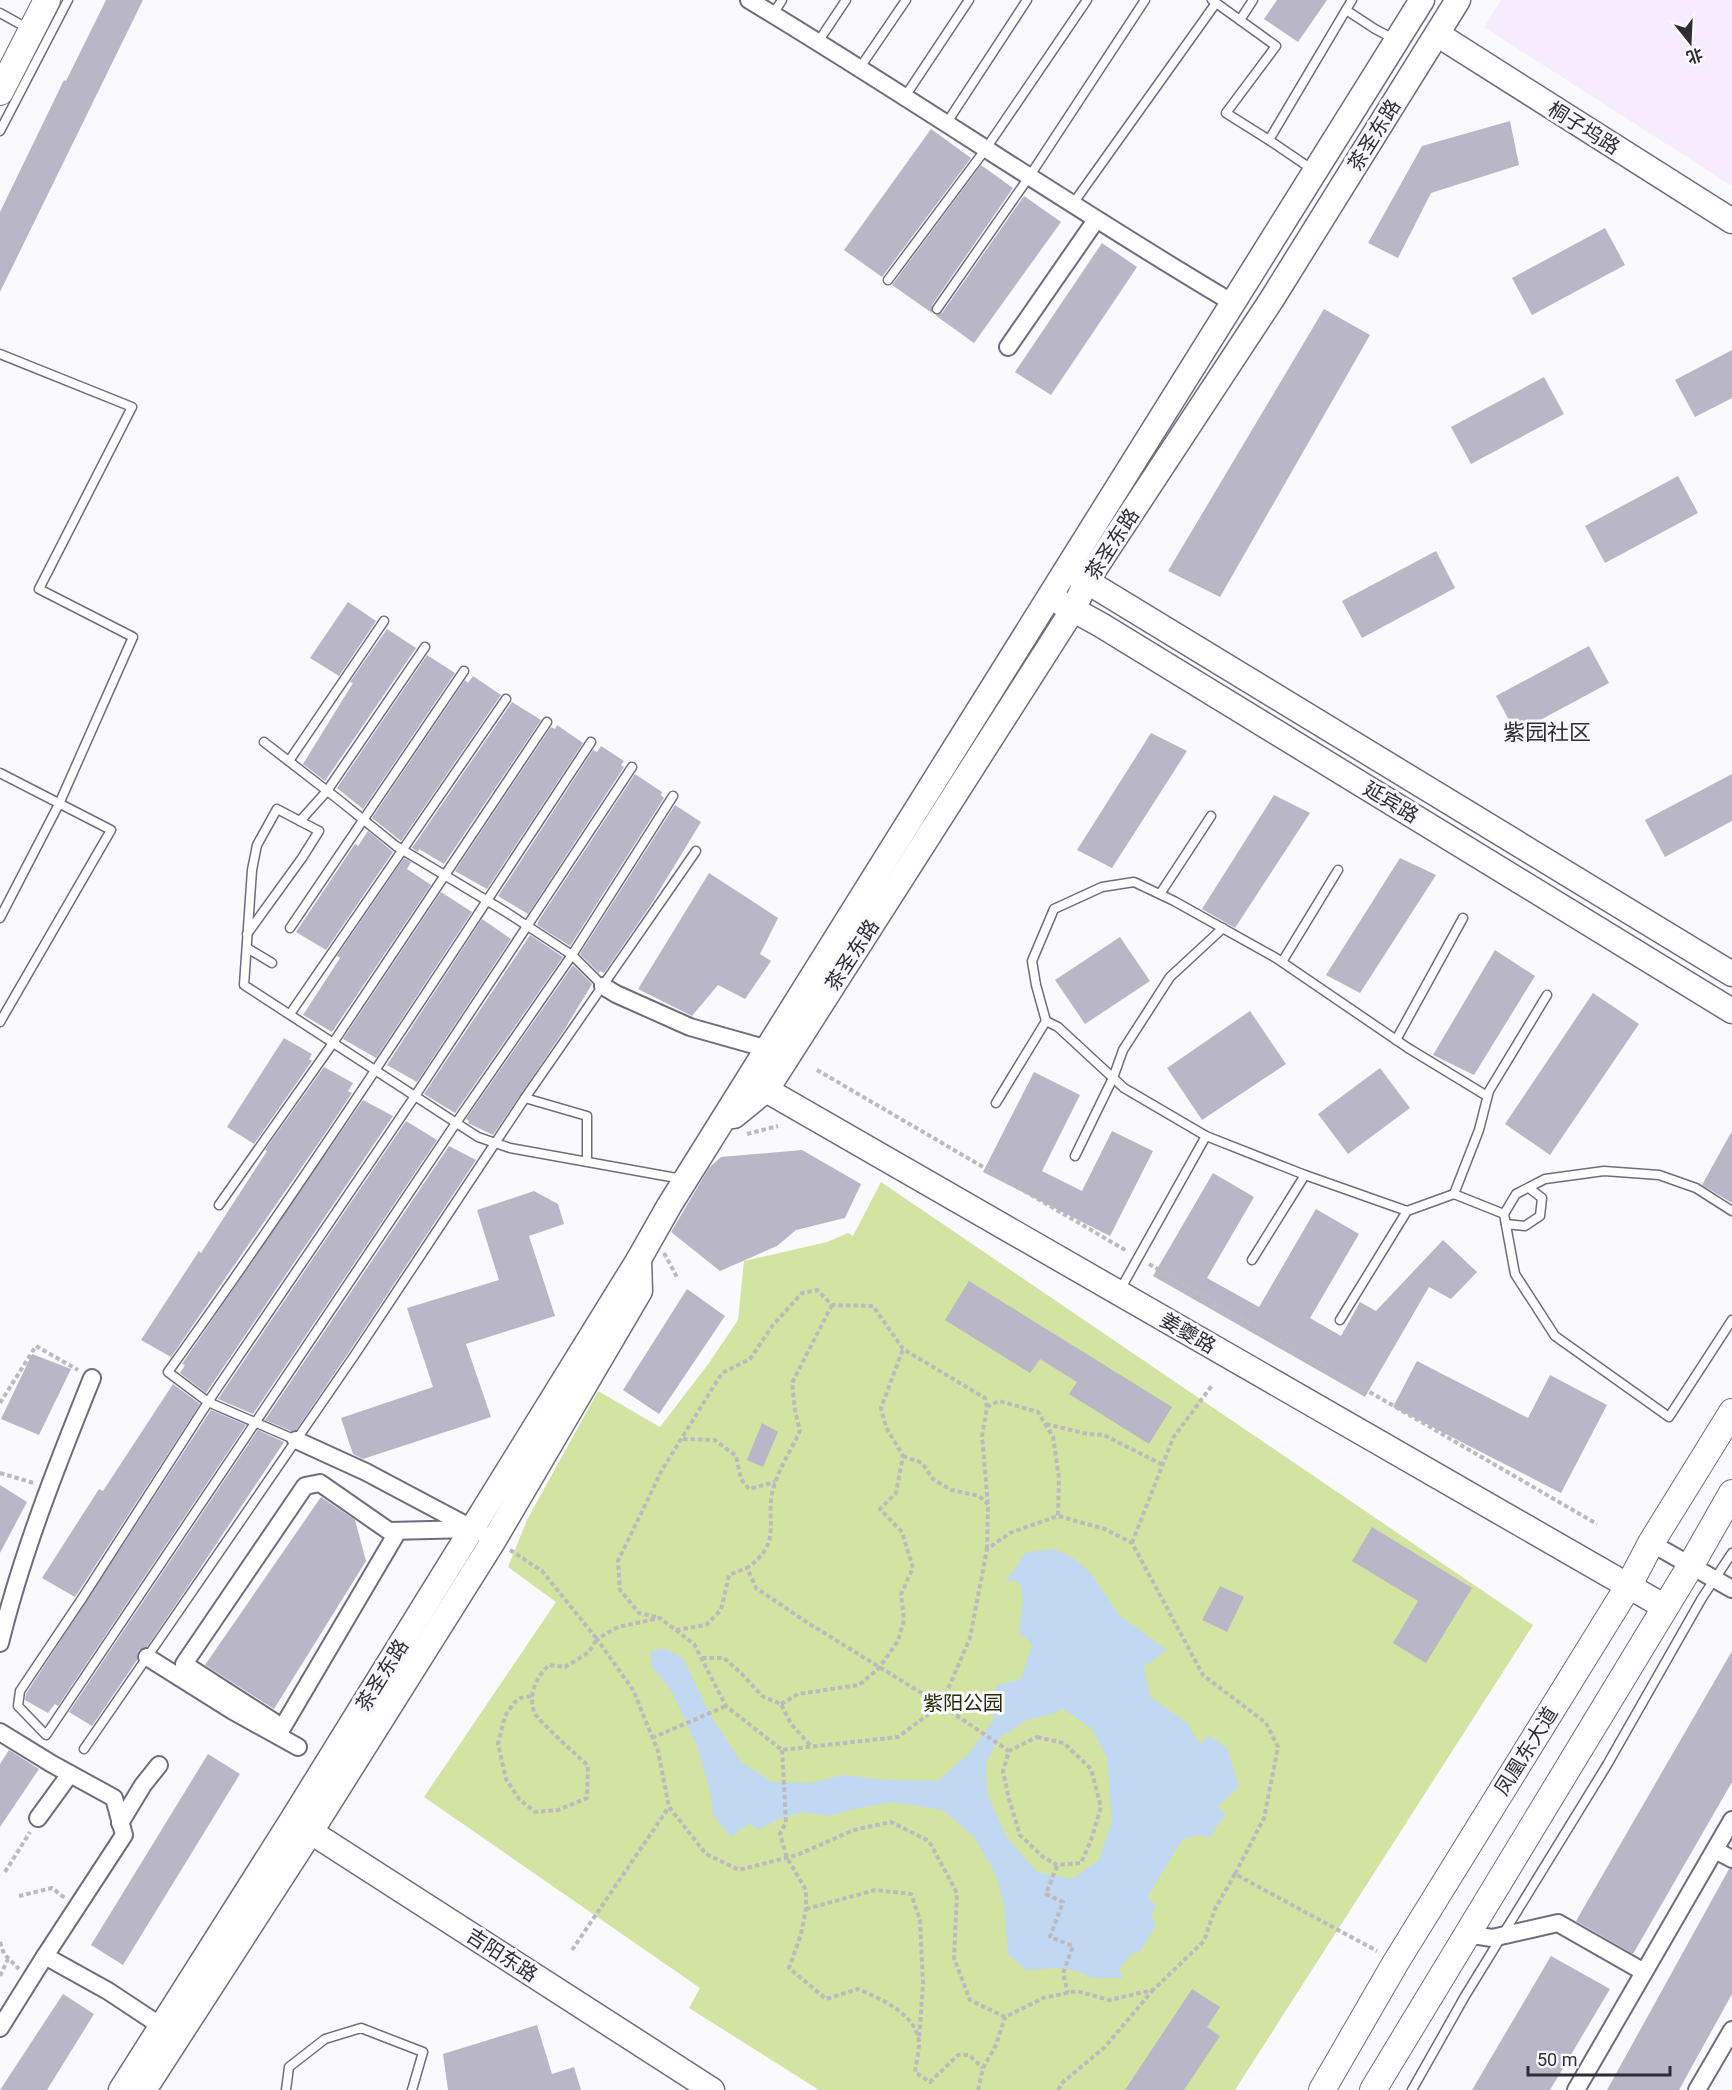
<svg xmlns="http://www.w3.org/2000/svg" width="1732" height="2090" font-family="Roboto,'Noto Sans SC',sans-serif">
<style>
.education{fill:#f7ebff}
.green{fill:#d3e3a1}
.water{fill:#c1d8f3;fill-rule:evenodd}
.building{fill:#b9b6c8}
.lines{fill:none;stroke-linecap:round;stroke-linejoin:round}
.lane-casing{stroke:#6f6d7d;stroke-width:11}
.street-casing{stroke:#6f6d7d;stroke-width:20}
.secondary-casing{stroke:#6f6d7d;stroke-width:27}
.primary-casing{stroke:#6f6d7d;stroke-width:28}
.path{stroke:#bcbabf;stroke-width:4;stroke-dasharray:4.5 3;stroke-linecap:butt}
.lane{stroke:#fff;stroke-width:8}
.street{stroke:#fff;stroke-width:16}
.secondary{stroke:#fff;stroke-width:24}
.primary{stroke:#fff;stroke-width:26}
.labels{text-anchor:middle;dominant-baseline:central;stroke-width:6;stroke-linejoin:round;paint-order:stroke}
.street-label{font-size:20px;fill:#2f2d34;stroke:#faf9fd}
.park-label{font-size:20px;fill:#262d08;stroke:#faf9fd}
.quarter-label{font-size:22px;fill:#2f2d34;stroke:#faf9fd}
</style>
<rect width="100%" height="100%" fill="#faf9fd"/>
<!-- education -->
<polygon class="education" points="1501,0 1732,0 1732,186 1484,27"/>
<!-- green -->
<polygon class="green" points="881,1182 1533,1625 1235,2090 819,2090 689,2008 700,1988 424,1797 556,1602 508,1567 527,1520 598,1391 660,1427 709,1363 738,1320 744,1261 827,1242 848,1233 853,1236"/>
<!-- water -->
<path class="water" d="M 1055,1549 L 1072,1557 L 1090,1572 L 1119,1615 L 1167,1650 L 1144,1667 L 1150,1697 L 1186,1722 L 1200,1744 L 1208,1735 L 1227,1748 L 1239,1787 L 1217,1807 L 1226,1813 L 1210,1837 L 1195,1835 L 1182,1840 L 1148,1896 L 1156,1907 L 1151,1915 L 1156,1925 L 1140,1952 L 1132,1953 L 1119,1969 L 1123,1978 L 1093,1978 L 1077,1971 L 1059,1968 L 1026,1970 L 1008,1954 L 1004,1905 L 996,1875 L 974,1837 L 943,1810 L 892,1802 L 854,1809 L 829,1816 L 803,1812 L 781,1818 L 757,1830 L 750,1823 L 731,1837 L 713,1815 L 710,1791 L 697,1746 L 672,1692 L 652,1667 L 650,1652 L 663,1648 L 683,1658 L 711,1716 L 741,1762 L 772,1782 L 811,1783 L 843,1775 L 887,1780 L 938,1781 L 970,1752 L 993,1721 L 996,1686 L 1021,1679 L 1032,1645 L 1025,1637 L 1019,1633 L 1023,1600 L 1020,1584 L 1013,1580 L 1005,1583 L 1026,1552 ZM 1062,1708 L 1091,1728 L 1107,1758 L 1112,1823 L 1098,1861 L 1071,1879 L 1037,1872 L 1006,1836 L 987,1793 L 986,1763 L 999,1738 L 1029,1719 L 1054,1714 Z"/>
<!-- building -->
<g class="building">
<polygon points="106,0 143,0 0,292 0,212 64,80 66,81"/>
<polygon points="1277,0 1327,0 1298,42 1264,19"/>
<polygon points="1510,121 1519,165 1431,193 1398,258 1368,243 1422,146"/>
<polygon points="931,129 971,158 882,277 844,250"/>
<polygon points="981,165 1013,188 932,305 932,313 892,285"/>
<polygon points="1024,196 1061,222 974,343 935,315 942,313"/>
<polygon points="1605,228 1625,265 1532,315 1512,278"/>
<polygon points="1102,243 1137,267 1051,395 1015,372"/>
<polygon points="1324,309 1370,335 1220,597 1168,571"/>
<polygon points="1732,350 1732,398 1695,417 1675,380"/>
<polygon points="1544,377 1564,414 1471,464 1451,427"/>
<polygon points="1678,476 1698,513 1605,563 1585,526"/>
<polygon points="1436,551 1455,588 1362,638 1342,601"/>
<polygon points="348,602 376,621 339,676 310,658"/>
<polygon points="387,629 416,648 325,781 303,764 353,683 350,682"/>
<polygon points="1589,646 1609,683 1516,733 1496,696"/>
<polygon points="427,655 455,673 363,809 337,788"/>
<polygon points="473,676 501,695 401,841 372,818 465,680 468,683"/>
<polygon points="512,702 541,720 444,864 419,849 418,852 412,848"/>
<polygon points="557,725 583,743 487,889 455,871 551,727 555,729"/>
<polygon points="1151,733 1187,751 1112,868 1077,850"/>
<polygon points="601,746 624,761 621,765 624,767 528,914 498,896 593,750 597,752"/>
<polygon points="635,774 662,792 661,795 664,798 570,946 537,925 539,920"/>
<polygon points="1732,774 1732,821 1665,857 1645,820"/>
<polygon points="1274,795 1310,813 1235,928 1202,909"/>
<polygon points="675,805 701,822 650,906 604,973 600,971 599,973 580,954"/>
<polygon points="368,831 393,852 326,950 296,932 355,844 358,846"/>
<polygon points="404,858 411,862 407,869 431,885 332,1032 303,1015 340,958 337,956"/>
<polygon points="1400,858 1436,875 1360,993 1326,975"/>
<polygon points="709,873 778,918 760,954 771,961 745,999 718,985 692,1016 638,989"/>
<polygon points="441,892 472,912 376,1058 343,1039"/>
<polygon points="482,919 511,939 417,1082 387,1065"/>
<polygon points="530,935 563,957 455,1113 424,1094"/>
<polygon points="1120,937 1150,981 1085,1024 1055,980"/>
<polygon points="1495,950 1535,976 1474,1075 1433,1055"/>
<polygon points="573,965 592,984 563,1032 493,1135 468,1123 469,1121 466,1119"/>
<polygon points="1593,993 1639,1024 1550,1155 1505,1124"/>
<polygon points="1250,1011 1286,1064 1202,1120 1167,1068"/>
<polygon points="284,1038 312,1054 309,1059 312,1061 254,1144 227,1127"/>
<polygon points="324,1067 353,1083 348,1091 352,1093 324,1135 171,1357 141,1340 199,1251 201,1253 267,1151 265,1150"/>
<polygon points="1380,1068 1410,1108 1348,1154 1318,1114"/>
<polygon points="1034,1072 1080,1095 1042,1171 1082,1191 1112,1131 1153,1151 1110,1236 983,1172"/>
<polygon points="363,1100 393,1116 206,1393 180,1373 185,1365 182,1364"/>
<polygon points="406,1121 437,1140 253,1414 218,1399"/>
<polygon points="1732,1131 1732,1203 1702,1185"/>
<polygon points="449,1146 476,1160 349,1352 296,1430 291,1431 265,1420"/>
<polygon points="802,1150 861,1184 845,1218 796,1230 777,1246 720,1271 671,1232 709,1168 721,1157"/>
<polygon points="1213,1173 1254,1197 1207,1278 1259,1307 1316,1209 1359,1234 1310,1318 1341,1336 1360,1302 1376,1311 1443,1240 1477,1272 1451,1299 1429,1287 1365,1397 1153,1276"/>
<polygon points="534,1191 558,1204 564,1224 529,1236 555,1316 466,1344 491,1417 363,1459 353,1454 341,1418 433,1387 407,1308 499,1280 477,1210"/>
<polygon points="969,1281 1172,1407 1149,1444 1069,1394 1077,1382 1040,1359 1030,1373 945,1320"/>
<polygon points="687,1289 725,1316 659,1414 623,1390"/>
<polygon points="32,1354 71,1369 39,1435 1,1419"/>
<polygon points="1417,1361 1528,1418 1550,1375 1607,1405 1561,1493 1393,1407"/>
<polygon points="173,1384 200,1404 75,1597 42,1578 99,1489 103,1491"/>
<polygon points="211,1410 246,1425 58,1706 55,1704 48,1713 25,1700 26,1694 33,1683"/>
<polygon points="762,1423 778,1432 763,1467 747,1460"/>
<polygon points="258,1430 284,1442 197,1573 147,1647 138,1651 137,1660 92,1726 69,1712"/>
<polygon points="0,1485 27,1502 0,1553"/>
<polygon points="321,1497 355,1520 366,1561 274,1709 205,1665"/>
<polygon points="1372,1527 1472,1588 1426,1663 1393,1643 1418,1601 1352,1561"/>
<polygon points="1220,1586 1244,1597 1227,1632 1202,1620"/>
<polygon points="1732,1651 1732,1782 1633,1954 1576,1921"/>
<polygon points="9,1750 39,1769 0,1827 0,1764"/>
<polygon points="208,1754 240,1774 123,1965 91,1945"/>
<polygon points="1729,1869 1732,1869 1732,1994 1679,2090 1607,2090"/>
<polygon points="1551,1956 1610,1989 1550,2090 1472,2090"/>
<polygon points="1192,1989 1220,2007 1207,2027 1220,2036 1184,2090 1125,2090"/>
<polygon points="63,1994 94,2014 47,2090 0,2090"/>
<polygon points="537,2025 552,2074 574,2067 581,2090 448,2090 443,2054"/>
</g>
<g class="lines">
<!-- lane casing -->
<g class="lane-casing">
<g id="lane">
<polyline points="1212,0 1276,46 1226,113 1269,140"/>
<polyline points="1352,0 1346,10 1375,29 1394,39"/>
<polyline points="0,13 29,29"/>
<polyline points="773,14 782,0"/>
<polyline points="1240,20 1253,0"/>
<polyline points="818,42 846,0"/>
<polyline points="859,69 906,0"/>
<polyline points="904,98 969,0"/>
<polyline points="946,124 1027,0"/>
<polyline points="0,131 68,0"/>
<polyline points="1313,170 1269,140 1346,10"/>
<polyline points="1072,205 1216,3"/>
<polyline points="888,280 985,150 1087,0"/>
<polyline points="937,309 1029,177 1145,0"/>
<polyline points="0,354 132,407 39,589 133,637 59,804 0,918"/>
<polyline points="264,742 339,800 396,846 506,912 572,955 603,986"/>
<polyline points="289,761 384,621"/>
<polyline points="632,767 415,1096 212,1396 83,1597 20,1691 18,1706 46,1735 456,1123 572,955 673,796"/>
<polyline points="0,773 111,830 0,1022"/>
<polyline points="300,821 327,791 425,647"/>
<polyline points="1160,894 1211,816"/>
<polyline points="290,928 464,671"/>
<polyline points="247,934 302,858 319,831 277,809 257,845 252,870 244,985 478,1137 510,1148 682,1179"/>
<polyline points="247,948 272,963"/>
<polyline points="1282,962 1338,870"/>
<polyline points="290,1014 506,699"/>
<polyline points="1046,1021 1036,985 1032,961 1054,909 1102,887 1134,882 1174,901 1276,958 1408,1048 1487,1096"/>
<polyline points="1396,1040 1463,918"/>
<polyline points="525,1098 696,851"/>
<polyline points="996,1103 1046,1021 1058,1027 1124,1088 1206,1136 1305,1175 1407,1211 1454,1194 1504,1214"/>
<polyline points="1075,1156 1113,1078 1123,1050 1170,977 1223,928"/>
<polyline points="1454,1194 1479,1130 1489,1091 1547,995"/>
<polyline points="219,1205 333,1043 547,722"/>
<polyline points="1732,1211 1696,1188 1659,1175 1604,1171 1545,1179 1516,1194 1504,1214 1515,1274 1555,1336 1669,1417 1732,1320"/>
<polyline points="1506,1224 1525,1226 1540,1216 1542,1198 1529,1188"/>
<polyline points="1252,1260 1305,1175"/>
<polyline points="1120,1290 1206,1136"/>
<polyline points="1340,1320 1407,1211"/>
<path d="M 296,1440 L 208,1402 L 168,1372 C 315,1167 452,953 591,742"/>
<polyline points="84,1749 354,1356 525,1098 587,1116 587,1161"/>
<polyline points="286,2090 289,2067 325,2039 361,2028 423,2052 412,2090"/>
<polyline points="1412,2090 1465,1996 1607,1765 1702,1598 1732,1553"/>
</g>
</g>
<!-- street casing -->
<g class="street-casing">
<g id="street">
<path d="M 749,0 C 912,98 1069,206 1233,303"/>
<polyline points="1008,347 1096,220"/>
<polyline points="603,986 616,994 690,1027 768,1049"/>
<polyline points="296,1440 366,1472 494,1540"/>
<polyline points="1651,1543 1732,1589"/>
<path d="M 0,1643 C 22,1553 57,1465 92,1378"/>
<polyline points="147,1657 233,1711 298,1747"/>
<polyline points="0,1732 52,1764 114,1798 124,1835 45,1956 108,1991 161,2026"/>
<polyline points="278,1735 274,1722 184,1664 305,1486 320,1483 389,1531 472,1529"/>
<polyline points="278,1735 398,1531"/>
<polyline points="38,1818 70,1774"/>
<polyline points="120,1823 143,1785 159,1765"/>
<polyline points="1715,1850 1732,1859"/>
<polyline points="1466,1934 1492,1938 1558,1923 1644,1972"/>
<polyline points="0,2028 45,1956"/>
<polyline points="1576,2090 1732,1820"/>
<polyline points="1697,2090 1732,2030"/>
</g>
</g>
<!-- secondary casing -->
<g class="secondary-casing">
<g id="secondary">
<polyline points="1437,34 1732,221"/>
<polyline points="1073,573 1732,974"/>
<polyline points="1061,603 1101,625 1732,1011"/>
<polyline points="754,1083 1665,1607"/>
<polyline points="734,1116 767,1089 1074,608 1086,582 1272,299 1458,0"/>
<polyline points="297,1823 712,2090"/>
<polyline points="121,2090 292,1820 639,1259 669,1206 1422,0"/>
<polyline points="144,2090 310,1833 494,1540 640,1291 639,1259"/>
</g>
</g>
<!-- primary casing -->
<g class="primary-casing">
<g id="primary">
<polyline points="0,92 47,0"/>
<polyline points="1322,2090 1396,1962 1629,1585 1651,1543 1732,1412"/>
<polyline points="1373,2090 1691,1565 1732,1493"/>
</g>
</g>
<!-- path -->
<g class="path">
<polyline points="817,1070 1127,1251"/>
<polyline points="747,1134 778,1126"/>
<polyline points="664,1253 678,1279"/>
<polyline points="1149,1264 1597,1524"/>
<path d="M 832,1305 L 792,1383 L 795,1410 L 800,1431 C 792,1448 781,1465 775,1483 C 762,1519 786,1541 747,1568 L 756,1588 L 808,1623 L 941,1705 L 1009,1751"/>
<polyline points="0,1403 36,1346 78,1370"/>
<polyline points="1046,1424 1088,1434 1104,1435 1163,1465"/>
<polyline points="683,1439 715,1440 736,1456 741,1479 749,1489 775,1482"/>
<polyline points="903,1456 922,1463 933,1479 951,1490 979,1496 988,1504"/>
<polyline points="0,1473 34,1483"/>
<polyline points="1132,1543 1173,1438 1213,1384"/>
<polyline points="987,1549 988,1505 982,1436 987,1407 999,1401 1038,1412 1053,1437 1059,1478 1058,1516"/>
<path d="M 510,1550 L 542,1571 L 597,1639 L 588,1653 L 565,1667 L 549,1665 C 537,1676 528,1694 534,1712 C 537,1720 579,1757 588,1766 L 587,1798 L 558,1810 L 535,1812 L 519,1799 L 506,1779 L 498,1744 L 505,1716 L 514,1703 L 520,1698 L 532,1696"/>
<polyline points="656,1617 639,1613 620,1590 618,1561 662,1470 722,1373 750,1359 773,1325 802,1293 817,1290 832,1305 873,1306 903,1349 985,1398 987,1407"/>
<polyline points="676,1630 706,1625 721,1610 729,1575 747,1568"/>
<polyline points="702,1658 724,1658 742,1674 762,1696 781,1704 791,1724 811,1746"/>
<polyline points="781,1704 798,1694 859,1685 879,1668 898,1641 904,1620 901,1594 913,1568 902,1532 880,1509 896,1493 903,1456 886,1427 881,1408 903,1349"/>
<polygon points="1037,1737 1064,1743 1091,1769 1101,1807 1091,1840 1081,1863 1057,1865 1043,1857 1020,1835 1009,1799 1003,1771 1009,1751"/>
<polyline points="652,1738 726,1706"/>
<path d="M 782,1750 L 786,1822 L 780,1834 L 787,1858 L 806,1890 L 806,1909 L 801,1934 L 789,1968 L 826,1999 L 858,1989 C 881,1999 917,2014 919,2043 C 919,2052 916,2063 915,2072 L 930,2082 L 958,2055 L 969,2055 L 983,2068"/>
<polyline points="1057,1866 1046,1894 1063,1902 1050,1937 1073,1946 1063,1973 1068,1993"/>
<polyline points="5,1872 30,1832"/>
<polyline points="1235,1874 1215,1909 1204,1941 1153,1990 1109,2000 1077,1991 1043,1998 1005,2017 970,2000 954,1958 957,1893 929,1841 891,1822 854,1830 797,1855 739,1870 706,1854 669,1807 658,1751 633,1690 597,1639 618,1627 660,1618 694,1644 726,1706 782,1750 898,1737 941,1705 970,1638 987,1549 1010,1533 1058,1516 1105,1529 1132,1543 1203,1675 1266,1723 1278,1747 1264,1818 1235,1874 1377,1951"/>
<polyline points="19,1896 52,1888 65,1898"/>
<polyline points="806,1909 875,1890 911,1894 920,1920 923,1984 919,2041"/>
<polyline points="0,1942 4,1954 19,1969"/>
<polyline points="572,1950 669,1807"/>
<polyline points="0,1976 8,1959"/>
<polyline points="978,2090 983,2068 996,2045 1005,2017"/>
<polyline points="1058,2090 1063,2082 1105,2047 1152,1991"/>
</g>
<!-- lane -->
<use href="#lane" class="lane"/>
<!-- street -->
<use href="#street" class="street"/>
<!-- secondary -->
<use href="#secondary" class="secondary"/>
<!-- primary -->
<use href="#primary" class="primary"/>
</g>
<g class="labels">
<!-- street labels -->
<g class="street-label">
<text transform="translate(1584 128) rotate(32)">桐子坞路</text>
<text transform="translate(1374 135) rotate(-58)">茶圣东路</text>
<text transform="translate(1112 544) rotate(-57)">茶圣东路</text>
<text transform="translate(1391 802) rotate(31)">延宾路</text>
<text transform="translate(852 955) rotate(-57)">茶圣东路</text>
<text transform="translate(1188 1333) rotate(30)">姜夔路</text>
<text transform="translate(382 1675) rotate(-58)">茶圣东路</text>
<text transform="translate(1526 1751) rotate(-58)">凤凰东大道</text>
<text transform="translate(502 1955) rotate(33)">吉阳东路</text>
</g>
<!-- park labels -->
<g class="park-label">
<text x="963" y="1703">紫阳公园</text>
</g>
<!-- quarter labels -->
<g class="quarter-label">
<text x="1547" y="732">紫园社区</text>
</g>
</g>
<!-- north arrow -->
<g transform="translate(1690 42) rotate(162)" stroke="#faf9fd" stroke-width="4.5" paint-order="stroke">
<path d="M0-4.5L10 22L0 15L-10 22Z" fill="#2f2d34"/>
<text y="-9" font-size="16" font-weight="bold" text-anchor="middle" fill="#2f2d34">北</text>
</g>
<!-- scale -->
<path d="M1528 2066v9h142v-9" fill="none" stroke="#2f2d34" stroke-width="3"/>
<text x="1537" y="2066" font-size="18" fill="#2f2d34" stroke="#faf9fd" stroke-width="4.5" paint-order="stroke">50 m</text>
</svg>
